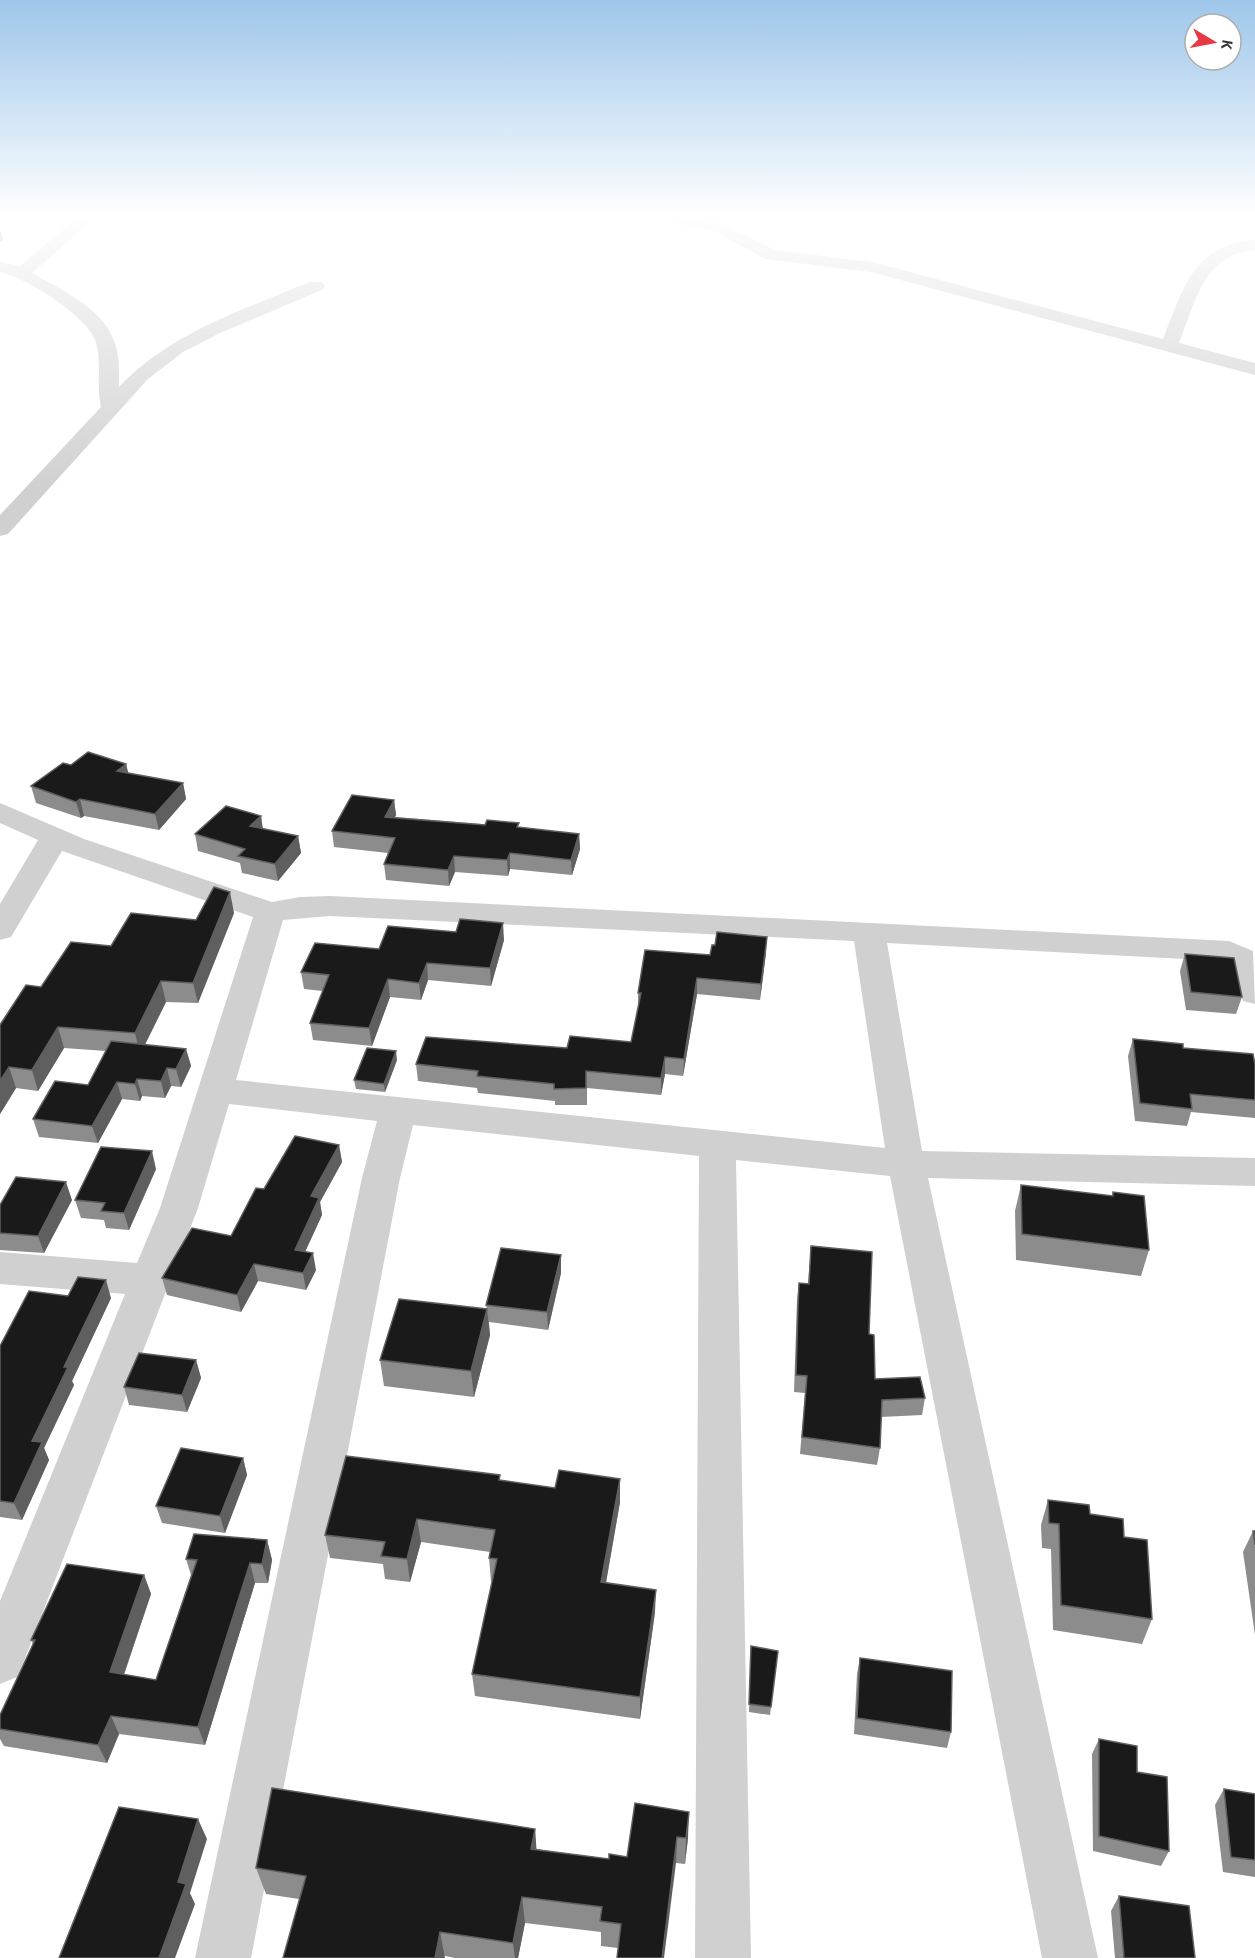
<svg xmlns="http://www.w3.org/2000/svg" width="1255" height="1958" font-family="'Alegreya Sans',sans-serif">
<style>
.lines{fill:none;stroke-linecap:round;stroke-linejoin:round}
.minor{fill:#d0d0d0;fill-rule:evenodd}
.wall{fill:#8c8c8c}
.shaded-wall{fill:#5f5f5f}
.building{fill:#1a1a1a;stroke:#5f5f5f;stroke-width:1.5}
</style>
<rect width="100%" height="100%" fill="#fff"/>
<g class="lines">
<!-- minor -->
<g class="minor">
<path d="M 80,215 L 98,215 L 32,273 C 60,289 103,308 114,341 C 120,355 119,372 119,387 C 170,333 243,310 310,282 L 322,282 L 325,286 L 322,290 L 220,333 L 183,352 L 148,379 L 8,534 L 0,536 L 0,515 L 101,407 C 96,386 102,363 96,342 C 88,316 25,277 0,272 L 0,262 L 20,266 Z"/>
<path d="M 650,215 L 683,215 L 721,223 L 775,250 L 872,262 L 1163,339 C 1183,289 1193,244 1255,240 L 1255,250 C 1204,253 1195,303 1179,343 L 1255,363 L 1255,375 L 871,272 L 765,259 L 716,232 L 652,218 Z"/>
<path d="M 0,803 L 84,839 L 272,902 L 300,897 L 330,896 L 1229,941 L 1253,951 L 1255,1004 L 1243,1001 L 1228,964 L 1222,961 L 887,943 L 922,1151 L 1255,1158 L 1255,1186 L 928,1178 L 1098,1958 L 1042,1958 L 890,1176 L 736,1160 L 751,1958 L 695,1958 L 699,1156 L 413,1125 L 400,1178 L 251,1958 L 195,1958 L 362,1178 L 377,1121 L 229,1104 L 198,1208 L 24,1661 L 17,1677 L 0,1684 L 0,1601 L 125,1294 L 0,1284 L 0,1252 L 137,1263 L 160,1208 L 253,917 L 62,851 L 11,937 L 0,940 L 0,904 L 38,840 L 0,823 ZM 330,916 L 854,941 L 885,1148 L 236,1080 L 283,920 Z"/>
</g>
</g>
<!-- wall -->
<g class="wall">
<polygon points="126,764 128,773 183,783 186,799 159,830 84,816 81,818 36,803 31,786 71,765"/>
<polygon points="394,800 396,815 395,817 519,827 579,834 580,849 572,875 510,869 508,876 455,872 449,886 386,880 384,864 388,853 334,847 332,831"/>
<polygon points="261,816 263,829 298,836 301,853 278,881 242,873 240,863 198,851 195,834"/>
<polygon points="234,913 198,1003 166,1002 145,1045 186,1049 191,1066 181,1087 171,1086 165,1098 142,1096 140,1101 122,1099 98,1143 39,1137 33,1119 88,1085 106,1051 64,1048 38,1091 16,1088 0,1114 0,1025 41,987 111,946 196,920"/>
<polygon points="456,932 504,940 491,986 428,980 421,1000 390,997 372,1046 313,1040 310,1023 323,991 304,989 301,972 379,949"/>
<polygon points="766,953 760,1000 697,994 683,1076 665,1074 661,1095 587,1088 587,1105 555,1105 555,1101 478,1093 477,1088 418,1081 416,1064 631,1042 638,1008 638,993 710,955"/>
<polygon points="1185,954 1242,997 1236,1014 1186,1010 1180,971"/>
<polygon points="1133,1039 1183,1048 1255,1064 1255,1118 1191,1112 1187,1126 1135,1121 1128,1056"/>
<polygon points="397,1060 385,1092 356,1089 354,1080"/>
<polygon points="339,1145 342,1162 320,1202 322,1215 305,1252 316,1270 306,1290 258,1281 241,1312 167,1295 162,1278 231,1236 264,1189"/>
<polygon points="156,1169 129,1230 106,1228 104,1220 81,1218 75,1200"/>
<polygon points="1021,1185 1112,1196 1113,1192 1149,1250 1141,1276 1016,1260 1015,1211"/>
<polygon points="72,1200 44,1253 0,1250 0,1205"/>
<polygon points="811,1246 869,1334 875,1379 925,1398 922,1415 881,1417 880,1448 877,1465 800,1454 805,1393 794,1392 797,1300 799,1283 808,1284"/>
<polygon points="561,1273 548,1330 489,1322 490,1335 474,1397 384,1386 380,1360 487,1309 486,1305"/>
<polygon points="68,1296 111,1298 72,1381 74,1385 44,1448 49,1460 22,1520 0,1517 0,1346"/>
<polygon points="196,1360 201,1378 187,1412 129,1405 124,1387"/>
<polygon points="243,1458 247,1475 225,1533 162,1523 156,1506"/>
<polygon points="620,1479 620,1502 606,1583 655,1612 640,1719 475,1696 472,1674 492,1581 491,1581 489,1558 490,1552 421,1542 410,1582 385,1579 383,1564 330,1558 325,1535 500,1480 555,1488"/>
<polygon points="1048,1500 1090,1514 1124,1537 1152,1619 1142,1644 1053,1630 1051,1549 1042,1548 1041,1525"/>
<polygon points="1253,1531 1255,1531 1255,1635 1243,1552"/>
<polygon points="267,1540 272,1560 268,1583 255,1583 205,1745 119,1734 107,1763 4,1746 0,1739 0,1715 33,1644 31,1640 144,1575 151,1594 124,1675 156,1680 191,1575 186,1559"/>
<polygon points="751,1646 778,1651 770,1715 749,1712"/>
<polygon points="860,1658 951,1732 947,1748 854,1734 857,1674"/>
<polygon points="1099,1739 1137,1772 1169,1851 1161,1866 1093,1851 1092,1754"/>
<polygon points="1224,1789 1255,1794 1255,1877 1223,1872 1215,1805"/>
<polygon points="635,1803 688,1838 685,1864 676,1863 618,1948 601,1946 601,1932 525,1923 518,1958 455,1958 445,1956 299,1899 266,1894 256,1868 535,1829 536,1849 609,1859 627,1857"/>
<polygon points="1119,1896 1195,1958 1115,1958 1111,1911"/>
</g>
<!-- shaded-wall -->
<g class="shaded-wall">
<polygon points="1,231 3,240 0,242 0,232"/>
<polygon points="126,764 130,780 117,771"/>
<polygon points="183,783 186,799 159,830 155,814"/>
<polygon points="80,799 84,816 81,818 76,802"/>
<polygon points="394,800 396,815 387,832 385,817"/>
<polygon points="261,816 263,832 250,826"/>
<polygon points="579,834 580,849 572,875 571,860"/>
<polygon points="298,836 301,853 278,881 275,864"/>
<polygon points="510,853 510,869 508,876 507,860"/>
<polygon points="454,856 455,872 449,886 448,870"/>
<polygon points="230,892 234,913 198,1003 193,983"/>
<polygon points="503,923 504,940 491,986 490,968"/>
<polygon points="767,937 766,953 760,1000 761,984"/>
<polygon points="427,963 428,980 421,1000 419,983"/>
<polygon points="697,978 697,994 683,1076 684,1059"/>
<polygon points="388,979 390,997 372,1046 369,1028"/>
<polygon points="161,981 166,1002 140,1054 135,1033"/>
<polygon points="58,1027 64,1048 38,1091 32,1070"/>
<polygon points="186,1049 191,1066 181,1087 176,1069"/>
<polygon points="396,1051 397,1060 385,1092 384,1084"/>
<polygon points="665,1057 665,1074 661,1095 661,1078"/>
<polygon points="9,1067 16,1088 0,1114 0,1081"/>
<polygon points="167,1068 171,1086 165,1098 161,1081"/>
<polygon points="137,1079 142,1096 140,1101 135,1084"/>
<polygon points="117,1082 122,1099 98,1143 92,1126"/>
<polygon points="339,1145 342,1162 320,1202 322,1215 298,1267 295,1250 311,1196"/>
<polygon points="152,1151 156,1169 129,1230 124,1213"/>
<polygon points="66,1182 72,1200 44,1253 38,1236"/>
<polygon points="313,1253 316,1270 306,1290 303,1273"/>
<polygon points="561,1255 561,1273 548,1330 547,1312"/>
<polygon points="254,1264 258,1281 241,1312 237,1295"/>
<polygon points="106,1280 111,1298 72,1381 74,1385 44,1448 49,1460 22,1520 14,1503 32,1441 64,1367"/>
<polygon points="487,1309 490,1335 474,1397 471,1371"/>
<polygon points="196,1360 201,1378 187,1412 182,1395"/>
<polygon points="243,1458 247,1475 225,1533 220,1516"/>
<polygon points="620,1479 620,1502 602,1605 601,1582"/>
<polygon points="417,1519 421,1542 410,1582 407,1559"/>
<polygon points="267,1540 272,1560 268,1583 262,1564"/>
<polygon points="250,1563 255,1583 205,1745 198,1727"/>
<polygon points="144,1575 151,1594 118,1691 110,1672"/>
<polygon points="656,1590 655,1612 640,1719 640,1697"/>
<polygon points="111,1716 119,1734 107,1763 98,1745"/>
<polygon points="689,1812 688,1838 685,1864 686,1838"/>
<polygon points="198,1819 207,1839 190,1893 195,1904 175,1958 159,1958 178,1882"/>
<polygon points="535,1829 537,1856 531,1849"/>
<polygon points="677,1837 676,1863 664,1958 662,1958"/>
<polygon points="522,1897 525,1923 518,1958 515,1958 513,1943"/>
<polygon points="440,1932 445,1958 435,1958"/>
</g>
<!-- building -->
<g class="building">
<polygon points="88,752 126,764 117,771 183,783 155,814 80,799 76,802 31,786 63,763 71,765"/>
<polygon points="352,795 394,800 385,817 485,825 487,820 519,823 517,827 579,834 571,860 510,853 507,860 454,856 448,870 384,864 395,838 332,831"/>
<polygon points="226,806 261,816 250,826 298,836 275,864 238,856 245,849 195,834"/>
<polygon points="214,887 230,892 193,983 161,981 135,1033 58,1027 32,1070 9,1067 0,1081 0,1025 26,985 41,987 71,942 111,946 131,913 196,920"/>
<polygon points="460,919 503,923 490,968 427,963 419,983 388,979 369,1028 310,1023 329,975 301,972 315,943 379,949 388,926 456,932"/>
<polygon points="717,932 767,937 761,984 697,978 684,1059 665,1057 661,1078 586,1071 586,1088 554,1089 554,1084 477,1076 478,1071 416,1064 426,1037 567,1048 570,1036 631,1042 641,993 638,993 645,950 710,955 712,945 715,945"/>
<polygon points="1185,954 1234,958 1242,997 1191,992"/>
<polygon points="1133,1039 1183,1044 1183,1048 1253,1054 1255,1064 1255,1100 1190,1094 1192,1109 1140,1103"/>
<polygon points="111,1041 186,1049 176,1069 167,1068 161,1081 137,1079 135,1084 117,1082 92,1126 33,1119 55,1081 88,1085"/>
<polygon points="367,1048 396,1051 384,1084 354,1080"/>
<polygon points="295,1136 339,1145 311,1196 319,1198 295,1250 313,1253 303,1273 254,1264 237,1295 162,1278 192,1228 231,1236 256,1188 264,1189"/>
<polygon points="101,1147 152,1151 124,1213 101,1211 105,1203 75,1200"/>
<polygon points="16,1177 66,1182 38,1236 0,1233 0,1205"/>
<polygon points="1021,1185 1113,1196 1113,1192 1144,1196 1149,1250 1022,1234"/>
<polygon points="811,1246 872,1252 869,1334 874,1335 875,1379 920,1377 925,1398 882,1400 880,1448 802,1437 807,1376 796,1375 798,1306 799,1283 809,1284"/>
<polygon points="501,1248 561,1255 547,1312 486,1305"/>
<polygon points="78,1277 106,1280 64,1367 68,1367 32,1441 42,1442 14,1503 0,1501 0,1346 29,1291 68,1296"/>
<polygon points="399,1299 487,1309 471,1371 380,1360"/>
<polygon points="139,1353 196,1360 182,1395 124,1387"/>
<polygon points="181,1448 243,1458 220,1516 156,1506"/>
<polygon points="346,1456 500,1475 499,1480 555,1488 559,1470 620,1479 601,1582 656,1590 640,1697 472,1674 497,1559 489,1558 495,1530 417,1519 407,1559 381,1556 385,1542 325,1535"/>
<polygon points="1048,1500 1089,1505 1090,1514 1123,1519 1124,1537 1147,1540 1152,1619 1061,1605 1059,1524 1049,1523"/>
<polygon points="1253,1531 1255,1531 1255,1545"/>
<polygon points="194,1534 267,1540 262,1564 250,1563 198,1727 111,1716 98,1745 0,1729 0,1715 35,1640 31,1640 67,1564 144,1575 110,1672 156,1680 197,1560 186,1559"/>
<polygon points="751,1646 778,1651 771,1707 749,1704"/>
<polygon points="860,1658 952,1671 951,1732 857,1718"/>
<polygon points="1099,1739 1137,1746 1137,1772 1167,1777 1169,1851 1099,1836"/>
<polygon points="272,1788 535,1829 531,1849 609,1859 609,1854 627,1857 635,1803 689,1812 686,1838 677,1837 662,1958 617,1958 621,1924 600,1921 602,1907 522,1897 513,1943 440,1932 435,1958 283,1958 306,1876 256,1868"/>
<polygon points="1224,1789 1255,1794 1255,1860 1231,1857"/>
<polygon points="119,1807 198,1819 178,1882 186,1884 159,1958 59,1958"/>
<polygon points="1119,1896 1189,1906 1195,1958 1124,1958"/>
</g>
<!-- sky -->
<linearGradient id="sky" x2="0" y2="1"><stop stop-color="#9ec6ea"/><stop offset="0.44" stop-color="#fff"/><stop offset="1" stop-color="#fff" stop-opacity="0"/></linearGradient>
<rect width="1255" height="490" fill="url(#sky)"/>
<!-- north arrow -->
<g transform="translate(1213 42) rotate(100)"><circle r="28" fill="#ffffff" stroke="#adadad" stroke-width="1.5"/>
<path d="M0-4.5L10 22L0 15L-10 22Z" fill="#e63946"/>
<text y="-9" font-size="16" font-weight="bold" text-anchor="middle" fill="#333333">K</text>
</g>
</svg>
